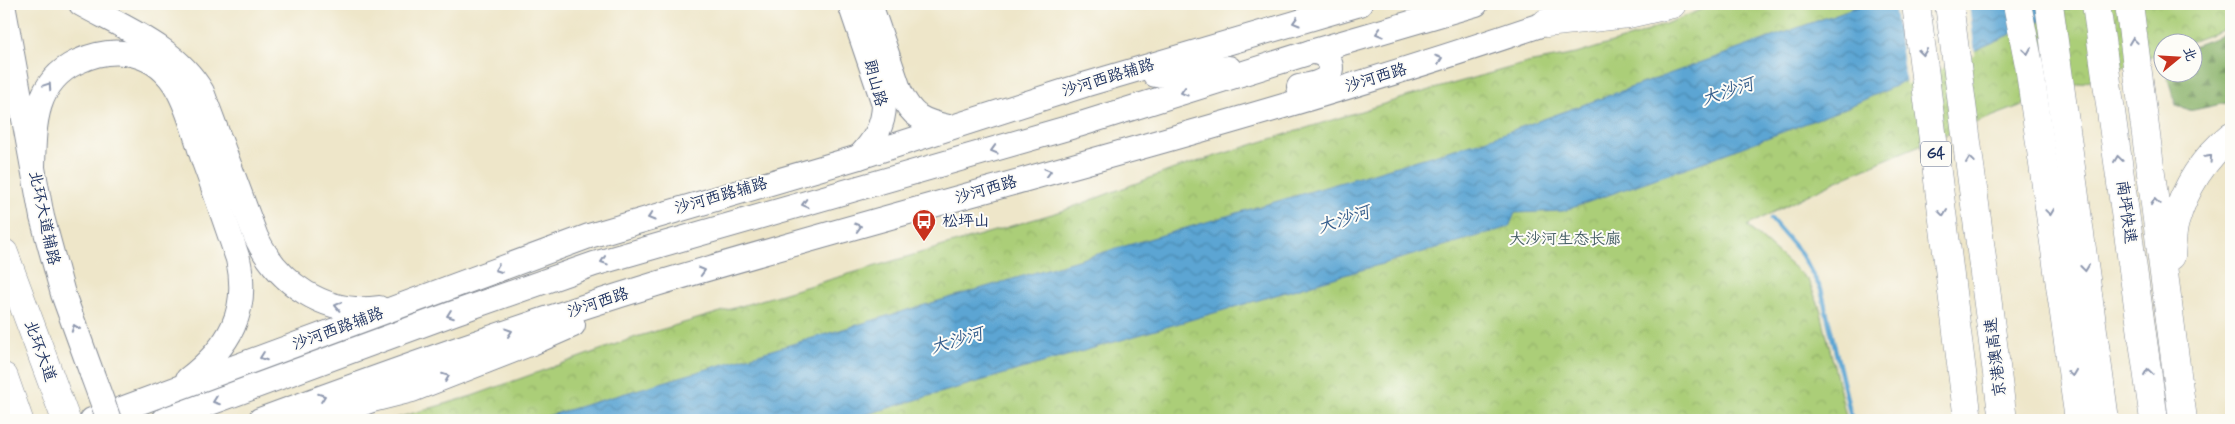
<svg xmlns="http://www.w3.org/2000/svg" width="2235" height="424" font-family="Mynerve,'LXGW WenKai TC',sans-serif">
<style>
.forest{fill:url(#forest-firs);stroke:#527063}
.park{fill:url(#park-crowns);stroke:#637e6b}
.water{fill:url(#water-waves);stroke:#3b6a98}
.pier{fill:#eee6c9}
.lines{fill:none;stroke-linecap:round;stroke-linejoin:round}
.stream{stroke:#5ba5d3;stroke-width:4.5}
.major-casing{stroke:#848a94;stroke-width:26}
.highway-casing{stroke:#848a94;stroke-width:29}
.major{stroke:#fff;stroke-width:24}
.highway{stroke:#fff;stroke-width:28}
.major-bridge-casing{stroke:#848a94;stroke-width:26;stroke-linecap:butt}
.major-bridge{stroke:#fff;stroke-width:24}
.oneway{stroke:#8d97ae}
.labels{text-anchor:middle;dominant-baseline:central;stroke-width:4;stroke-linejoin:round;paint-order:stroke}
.shield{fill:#fdfcf7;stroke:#5f6c8c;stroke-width:1}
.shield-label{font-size:15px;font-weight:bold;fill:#1b2f5e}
.street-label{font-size:16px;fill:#1b2f5e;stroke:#fdfcf7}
.poi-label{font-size:16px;fill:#1b2f5e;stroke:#fdfcf7;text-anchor:start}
.park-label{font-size:16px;fill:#465f66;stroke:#fdfcf7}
.water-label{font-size:18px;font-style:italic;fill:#355e8d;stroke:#fdfcf7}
</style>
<defs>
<pattern id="forest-firs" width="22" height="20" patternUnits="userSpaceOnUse" patternTransform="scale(1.25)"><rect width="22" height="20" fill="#88b168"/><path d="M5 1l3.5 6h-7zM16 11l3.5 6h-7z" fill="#6e9059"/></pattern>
<pattern id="park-crowns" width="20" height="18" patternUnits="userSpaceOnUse" patternTransform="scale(1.25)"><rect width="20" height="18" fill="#abce78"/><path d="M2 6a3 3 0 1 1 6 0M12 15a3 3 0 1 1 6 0" fill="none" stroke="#93b16a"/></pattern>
<pattern id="water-waves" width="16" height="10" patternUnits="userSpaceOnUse" patternTransform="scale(1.25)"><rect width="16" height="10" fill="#5ba5d3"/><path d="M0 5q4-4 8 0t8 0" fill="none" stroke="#4a87ae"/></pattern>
</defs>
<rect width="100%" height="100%" fill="#fdfcf7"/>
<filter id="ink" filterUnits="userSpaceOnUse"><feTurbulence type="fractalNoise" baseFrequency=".02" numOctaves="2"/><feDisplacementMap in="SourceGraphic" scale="10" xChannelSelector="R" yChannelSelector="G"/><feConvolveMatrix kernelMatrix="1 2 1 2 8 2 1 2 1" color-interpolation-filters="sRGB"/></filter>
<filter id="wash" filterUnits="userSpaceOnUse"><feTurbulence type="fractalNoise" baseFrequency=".0096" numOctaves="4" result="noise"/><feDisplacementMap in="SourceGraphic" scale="20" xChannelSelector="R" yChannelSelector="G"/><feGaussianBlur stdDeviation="1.12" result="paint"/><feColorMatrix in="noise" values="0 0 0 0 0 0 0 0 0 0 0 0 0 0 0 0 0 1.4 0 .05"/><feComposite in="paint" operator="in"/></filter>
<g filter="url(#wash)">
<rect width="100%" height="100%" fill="#eee6c9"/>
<!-- forest -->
<polygon class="forest" points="2231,32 2231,102 2189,111 2176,105 2166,73 2192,72 2193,46"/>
<!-- park -->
<path class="park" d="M 1715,4 L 2231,4 L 2231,27 L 2190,42 L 2162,42 L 2162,53 C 2022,106 1879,154 1747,226 L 1808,280 L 1820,308 L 1847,420 L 390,420 L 472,396 L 636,337 L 1062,211 L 1174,169 L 1416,94 L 1527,63 L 1576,54 L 1638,35 Z"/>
<!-- water -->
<polygon class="water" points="1864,4 2079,4 1841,110 1708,160 1563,211 1515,213 1509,227 847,420 534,420 1485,140"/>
<!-- pier -->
<polygon class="pier" points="1894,4 1969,4 1975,54 1906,85"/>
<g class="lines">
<!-- stream -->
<polyline class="stream" points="1771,219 1801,254 1821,289 1852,420"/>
</g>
</g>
<g filter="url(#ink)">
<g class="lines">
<!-- major casing -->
<g class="major-casing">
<g id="major">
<path d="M 81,4 C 124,28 177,48 202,92 L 256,237 C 278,283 325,316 379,308"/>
<path d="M 850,4 L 884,104 C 884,126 874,141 859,157"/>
<path d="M 870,4 L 900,92 C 912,117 922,121 948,127"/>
<polyline points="4,10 42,217 63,294 92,374"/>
<polyline points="1155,75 1229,68"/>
<path d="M 1299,87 C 1308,85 1319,84 1326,78 C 1339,66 1324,51 1311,52"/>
<path d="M 33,167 C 34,126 34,82 77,62 C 115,44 157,51 178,90 C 190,112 196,138 204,162 C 216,194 227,227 238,259 C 250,312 229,347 188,379"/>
<polyline points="92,420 589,236 859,157 1084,85 1360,4"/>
<polyline points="164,420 454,313 594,264 1078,125 1311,52 1476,4"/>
<path d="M 260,420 C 391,372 522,325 656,284 C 958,194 1266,120 1564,17"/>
<polyline points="317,420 372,400 412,390 532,343 573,325"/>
</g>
</g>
<!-- highway casing -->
<g class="highway-casing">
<g id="highway">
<polyline points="1916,4 1968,420"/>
<polyline points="1949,4 2003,420"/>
<polyline points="2017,4 2029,65 2079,420"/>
<polyline points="2049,4 2105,420"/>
<polyline points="2096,4 2154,420"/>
<polyline points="2129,4 2183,420"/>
<polyline points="1546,23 1628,14 1672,4"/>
<polyline points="4,253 66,420"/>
<path d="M 2171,256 C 2172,245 2172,232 2175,222 C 2185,188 2204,158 2231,136"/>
<polyline points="4,377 19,420"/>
</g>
</g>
<!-- major -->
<use href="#major" class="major"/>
<!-- highway -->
<use href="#highway" class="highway"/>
<!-- major-bridge casing -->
<g class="major-bridge-casing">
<polyline id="major-bridge" points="92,374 109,420"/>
</g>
<!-- major-bridge -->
<use href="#major-bridge" class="major-bridge"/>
</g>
<!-- one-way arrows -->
<defs><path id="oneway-chevron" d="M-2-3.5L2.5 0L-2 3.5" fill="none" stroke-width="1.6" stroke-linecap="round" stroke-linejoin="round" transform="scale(1.25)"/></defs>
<g class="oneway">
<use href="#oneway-chevron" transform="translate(1296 22) rotate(164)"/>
<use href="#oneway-chevron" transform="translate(1379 33) rotate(164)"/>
<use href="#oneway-chevron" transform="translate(2133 41) rotate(-98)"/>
<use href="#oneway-chevron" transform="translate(2027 51) rotate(81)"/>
<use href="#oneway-chevron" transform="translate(1923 52) rotate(83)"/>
<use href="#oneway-chevron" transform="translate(1439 59) rotate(-19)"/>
<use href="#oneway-chevron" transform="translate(48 86) rotate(-56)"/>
<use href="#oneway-chevron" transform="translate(1184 92) rotate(163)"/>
<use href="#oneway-chevron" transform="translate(994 150) rotate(164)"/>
<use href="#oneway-chevron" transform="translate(2209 158) rotate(-48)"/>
<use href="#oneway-chevron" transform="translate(2118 159) rotate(-98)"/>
<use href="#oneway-chevron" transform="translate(1970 160) rotate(-97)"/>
<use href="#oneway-chevron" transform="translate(1048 172) rotate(-16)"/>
<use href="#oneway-chevron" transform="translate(2155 202) rotate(-98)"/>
<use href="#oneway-chevron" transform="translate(805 204) rotate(165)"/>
<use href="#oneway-chevron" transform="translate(2050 212) rotate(82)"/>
<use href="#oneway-chevron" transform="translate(1943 213) rotate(83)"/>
<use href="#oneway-chevron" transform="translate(651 217) rotate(164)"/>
<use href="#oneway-chevron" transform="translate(858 227) rotate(-16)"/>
<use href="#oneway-chevron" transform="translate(604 261) rotate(162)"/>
<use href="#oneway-chevron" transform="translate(2085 268) rotate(83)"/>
<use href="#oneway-chevron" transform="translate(498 269) rotate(160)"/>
<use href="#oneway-chevron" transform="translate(702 271) rotate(-16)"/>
<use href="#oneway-chevron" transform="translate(338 306) rotate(-167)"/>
<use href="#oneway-chevron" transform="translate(450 315) rotate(160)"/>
<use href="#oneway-chevron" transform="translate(75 328) rotate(-110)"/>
<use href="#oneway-chevron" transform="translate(509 332) rotate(-18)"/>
<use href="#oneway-chevron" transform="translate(263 357) rotate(160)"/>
<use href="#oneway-chevron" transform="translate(2148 372) rotate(-98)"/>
<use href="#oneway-chevron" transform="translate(2072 373) rotate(82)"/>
<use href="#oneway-chevron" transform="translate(446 377) rotate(-21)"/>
<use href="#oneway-chevron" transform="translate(322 397) rotate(-20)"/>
<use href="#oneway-chevron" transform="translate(216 401) rotate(160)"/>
</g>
</g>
<!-- icons -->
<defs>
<g id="bus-pin" transform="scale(1.25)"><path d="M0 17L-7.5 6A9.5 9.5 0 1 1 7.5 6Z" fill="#c8321e" stroke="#fdfcf7"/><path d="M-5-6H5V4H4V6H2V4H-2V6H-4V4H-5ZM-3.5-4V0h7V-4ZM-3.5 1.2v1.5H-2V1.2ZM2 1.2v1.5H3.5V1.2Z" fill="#fff"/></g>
</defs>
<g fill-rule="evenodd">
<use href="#bus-pin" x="924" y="221"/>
</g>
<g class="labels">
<!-- shield labels -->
<rect class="shield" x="1921" y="141.5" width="30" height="25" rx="4"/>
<g class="shield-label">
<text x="1936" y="154">G4</text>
</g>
<!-- street labels -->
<g class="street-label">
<text transform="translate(1108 78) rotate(-17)">沙河西路辅路</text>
<text transform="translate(1376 78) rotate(-17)">沙河西路</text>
<text transform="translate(875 83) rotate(75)">朗山路</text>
<text transform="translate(986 190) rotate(-16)">沙河西路</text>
<text transform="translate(721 196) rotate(-16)">沙河西路辅路</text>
<text transform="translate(2126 212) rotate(82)">南坪快速</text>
<text transform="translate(44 218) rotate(78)">北环大道辅路</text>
<text transform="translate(598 303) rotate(-18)">沙河西路</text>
<text transform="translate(338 329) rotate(-20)">沙河西路辅路</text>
<text transform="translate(40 351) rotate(70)">北环大道</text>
<text transform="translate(1996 357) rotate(-97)">京港澳高速</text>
</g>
<!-- poi labels -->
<g class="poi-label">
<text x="942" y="221">松坪山</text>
</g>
<!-- park labels -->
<g class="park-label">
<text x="1565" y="239">大沙河生态长廊</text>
</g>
<!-- water labels -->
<g class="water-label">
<text transform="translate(1728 92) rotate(-18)">大沙河</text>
<text transform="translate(1344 220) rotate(-18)">大沙河</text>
<text transform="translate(957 341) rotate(-16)">大沙河</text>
</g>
</g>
<!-- margin -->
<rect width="2235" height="424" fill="none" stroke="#fdfcf7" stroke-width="20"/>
<!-- north arrow -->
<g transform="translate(2178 58) rotate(72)"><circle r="24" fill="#fdfcf7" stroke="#a3aaba"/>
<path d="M0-4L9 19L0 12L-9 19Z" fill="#c8321e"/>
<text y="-8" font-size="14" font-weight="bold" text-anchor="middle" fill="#1b2f5e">北</text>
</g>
</svg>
